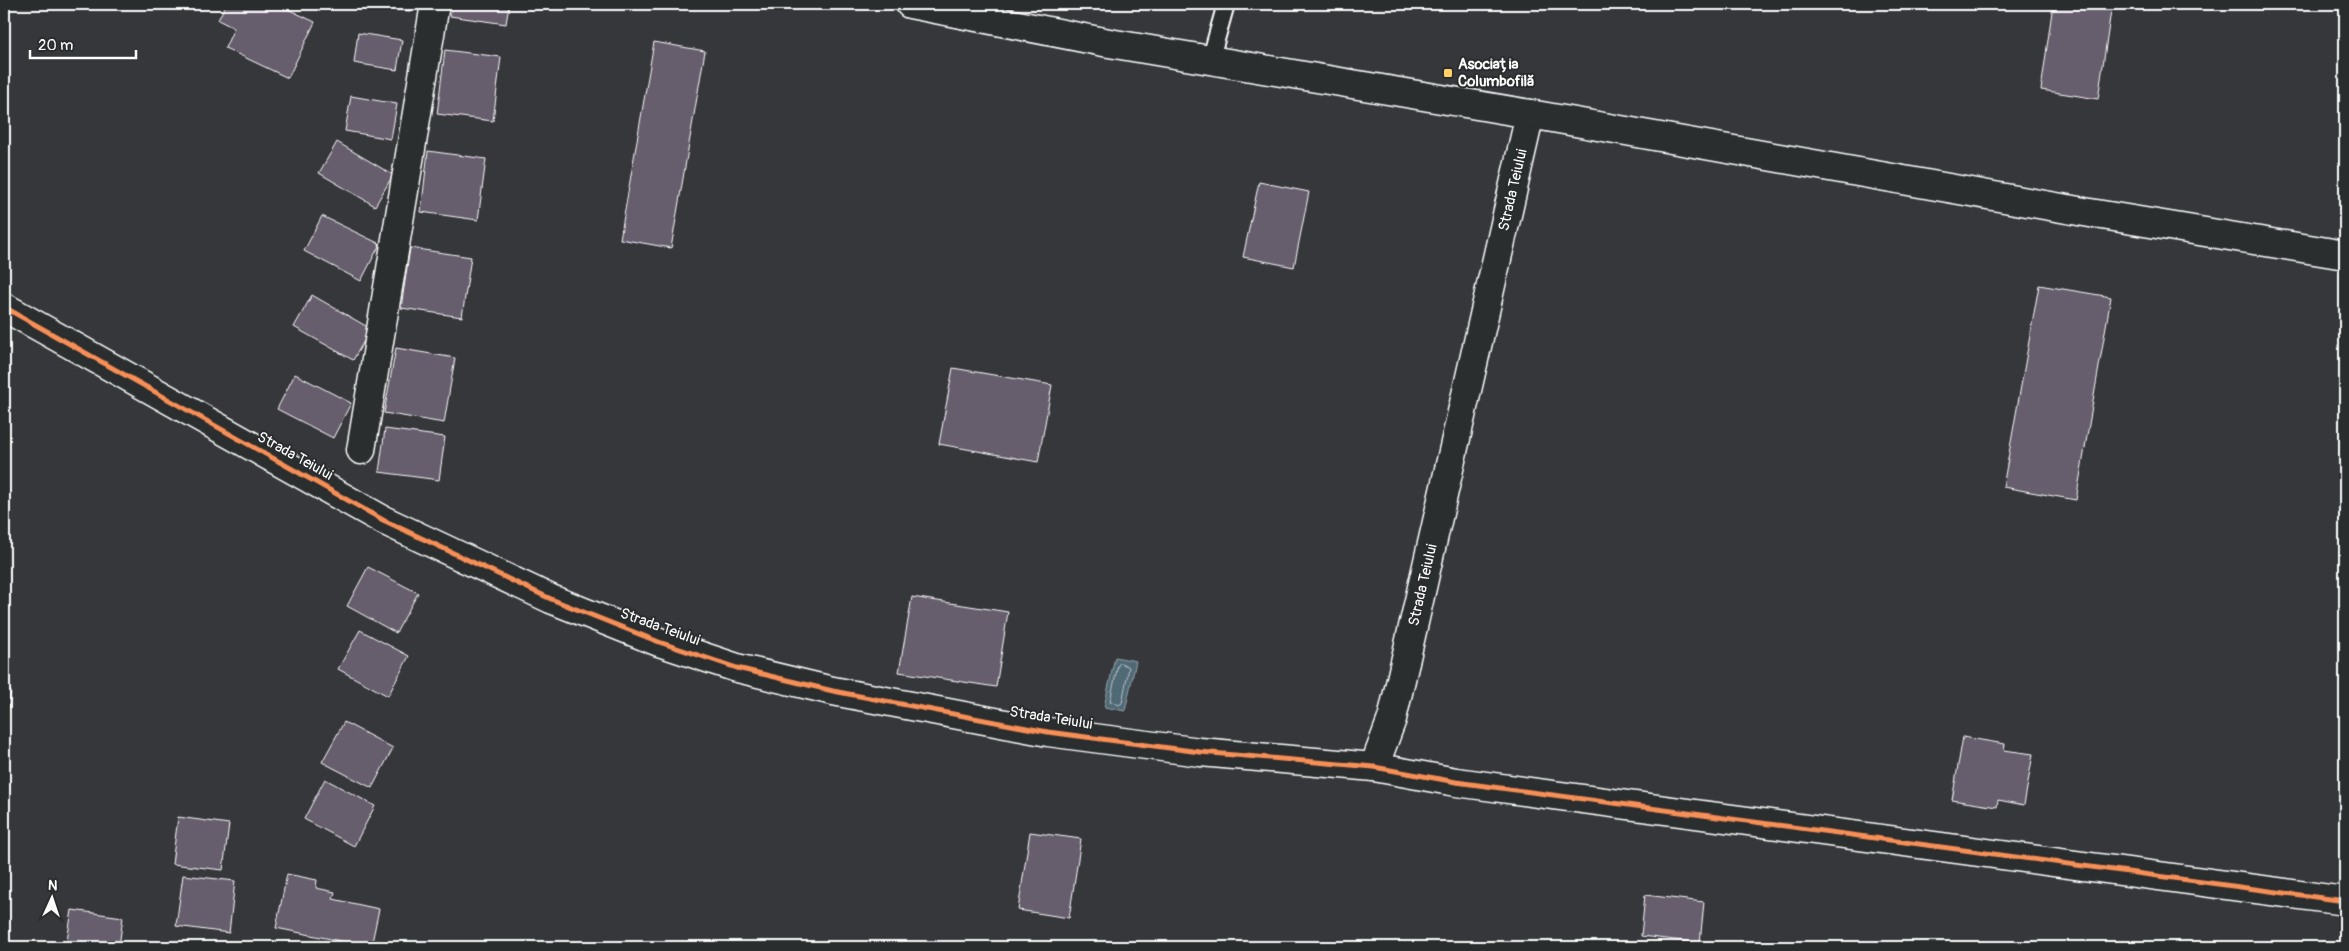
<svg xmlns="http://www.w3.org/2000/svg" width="2349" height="951" font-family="Pangolin,sans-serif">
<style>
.water{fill:#506975;stroke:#96a5ac}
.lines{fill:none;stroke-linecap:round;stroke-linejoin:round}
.shore{stroke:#b9c3c8;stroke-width:1}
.building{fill:#665d6d;stroke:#fff}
.service-casing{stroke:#fff;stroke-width:20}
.minor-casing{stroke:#fff;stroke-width:31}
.secondary-casing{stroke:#fff;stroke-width:31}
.service{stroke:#2a2d2e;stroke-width:16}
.minor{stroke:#2a2d2e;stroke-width:28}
.secondary{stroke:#2a2d2e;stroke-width:28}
.cycleway-casing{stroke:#2a2d2e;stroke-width:8}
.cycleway{stroke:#f78f57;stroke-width:5}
.poi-dot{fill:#ffd166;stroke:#2a2d2e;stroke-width:2}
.labels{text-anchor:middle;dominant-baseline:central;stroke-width:4;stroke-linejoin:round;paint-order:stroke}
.poi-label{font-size:15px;font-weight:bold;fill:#fff;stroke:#2a2d2e;text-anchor:start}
.street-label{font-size:15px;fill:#fff;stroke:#2a2d2e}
</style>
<rect width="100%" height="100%" fill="#36373b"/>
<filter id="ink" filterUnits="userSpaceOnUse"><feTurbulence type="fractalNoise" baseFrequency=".02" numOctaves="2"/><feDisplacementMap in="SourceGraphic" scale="10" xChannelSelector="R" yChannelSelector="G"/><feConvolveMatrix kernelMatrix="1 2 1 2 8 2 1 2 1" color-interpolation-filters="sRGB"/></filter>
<g filter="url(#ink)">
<!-- water -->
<polygon class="water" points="1115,657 1136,661 1125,711 1104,707"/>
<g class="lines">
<!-- shore -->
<polygon class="shore" points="1121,663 1129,667 1122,703 1119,705 1110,701 1118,665"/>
</g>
<!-- building -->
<g class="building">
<polygon points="226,4 277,4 315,22 288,78 225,48 234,28 218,20"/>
<polygon points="367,4 411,4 410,11 366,7"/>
<polygon points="452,4 509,4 506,24 450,16"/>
<polygon points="2053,4 2112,4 2098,99 2041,90"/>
<polygon points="358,33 402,40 397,70 354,63"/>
<polygon points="654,42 705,51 671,248 620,239"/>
<polygon points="445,50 501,57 493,121 437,114"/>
<polygon points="351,96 397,104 391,139 345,131"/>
<polygon points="337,142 393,175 375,206 319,173"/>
<polygon points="428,151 486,159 478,220 421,212"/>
<polygon points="1259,182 1309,192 1294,267 1243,257"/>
<polygon points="322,216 380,244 361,281 304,251"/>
<polygon points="410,248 471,257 462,317 401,308"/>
<polygon points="2039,285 2111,297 2076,500 2003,487"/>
<polygon points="312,295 371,329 353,360 294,327"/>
<polygon points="396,348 455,358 444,423 384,413"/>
<polygon points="953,368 1052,385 1038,462 939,444"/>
<polygon points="295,374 351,403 333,438 277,409"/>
<polygon points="385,429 445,437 439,480 379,472"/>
<polygon points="368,567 418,593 396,633 347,606"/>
<polygon points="912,597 1008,612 996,687 899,672"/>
<polygon points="360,630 409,656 388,696 338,669"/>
<polygon points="4,690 11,691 4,743"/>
<polygon points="344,722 393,748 372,788 322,762"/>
<polygon points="1963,737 2005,744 2004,750 2033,754 2024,805 1998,800 1997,807 1952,800"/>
<polygon points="325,779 375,806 354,846 304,819"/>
<polygon points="178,817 229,824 223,870 172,864"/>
<polygon points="1030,832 1081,839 1069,918 1018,910"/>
<polygon points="287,874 317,880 316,888 335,892 333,899 379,909 371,947 276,928"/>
<polygon points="183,875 235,881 229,933 176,926"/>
<polygon points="1645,895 1704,902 1700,943 1641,936"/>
<polygon points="72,910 123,917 119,947 66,947"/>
</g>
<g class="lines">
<!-- service casing -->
<g class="service-casing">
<polyline id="service" points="1210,61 1226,4"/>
</g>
<!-- minor casing -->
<g class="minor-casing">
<g id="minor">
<polyline points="4,307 383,520 551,599 659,642 737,668 833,691 1048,732 1200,752 1374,767 1456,782 2345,901"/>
<polyline points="361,450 435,4"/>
<polyline points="1374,767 1392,719 1530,114"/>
</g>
</g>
<!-- secondary casing -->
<g class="secondary-casing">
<polyline id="secondary" points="910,4 1109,43 1530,114 2090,213 2345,255"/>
</g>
<!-- service -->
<use href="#service" class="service"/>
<!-- minor -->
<use href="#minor" class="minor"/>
<!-- secondary -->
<use href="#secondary" class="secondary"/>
<!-- cycleway casing -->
<g class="cycleway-casing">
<polyline id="cycleway" points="4,307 383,520 551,599 659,642 737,668 833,691 1048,732 1200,752 1374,767 1456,782 2345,901"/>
</g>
<!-- cycleway -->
<use href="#cycleway" class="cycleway"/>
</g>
</g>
<!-- markers -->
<rect class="poi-dot" x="1443" y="68" width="10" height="10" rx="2.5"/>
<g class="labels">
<!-- poi labels -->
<g class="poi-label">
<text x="1458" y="64">Asociația<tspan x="1458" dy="17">Columbofilă</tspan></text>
</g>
<!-- street labels -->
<g class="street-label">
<text transform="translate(1513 190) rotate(-77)">Strada Teiului</text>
<text transform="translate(295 456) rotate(29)">Strada Teiului</text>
<text transform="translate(1423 585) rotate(-77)">Strada Teiului</text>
<text transform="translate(660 627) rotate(20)">Strada Teiului</text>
<text transform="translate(1051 718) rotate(9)">Strada Teiului</text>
</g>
</g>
<!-- margin -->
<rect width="2349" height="951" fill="none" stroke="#2a2d2e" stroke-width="20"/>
<rect x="10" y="10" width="2329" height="931" fill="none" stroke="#fff" stroke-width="2" filter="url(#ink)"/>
<!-- north arrow -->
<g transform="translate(52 898) rotate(3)" stroke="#2a2d2e" stroke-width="4" paint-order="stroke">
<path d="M0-4L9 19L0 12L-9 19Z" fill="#ffffff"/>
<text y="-8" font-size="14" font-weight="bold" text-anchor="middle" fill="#ffffff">N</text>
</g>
<!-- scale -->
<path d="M30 50v8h106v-8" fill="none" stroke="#ffffff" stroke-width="2.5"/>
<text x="38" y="50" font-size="15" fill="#ffffff" stroke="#2a2d2e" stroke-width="4" paint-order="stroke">20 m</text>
</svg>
